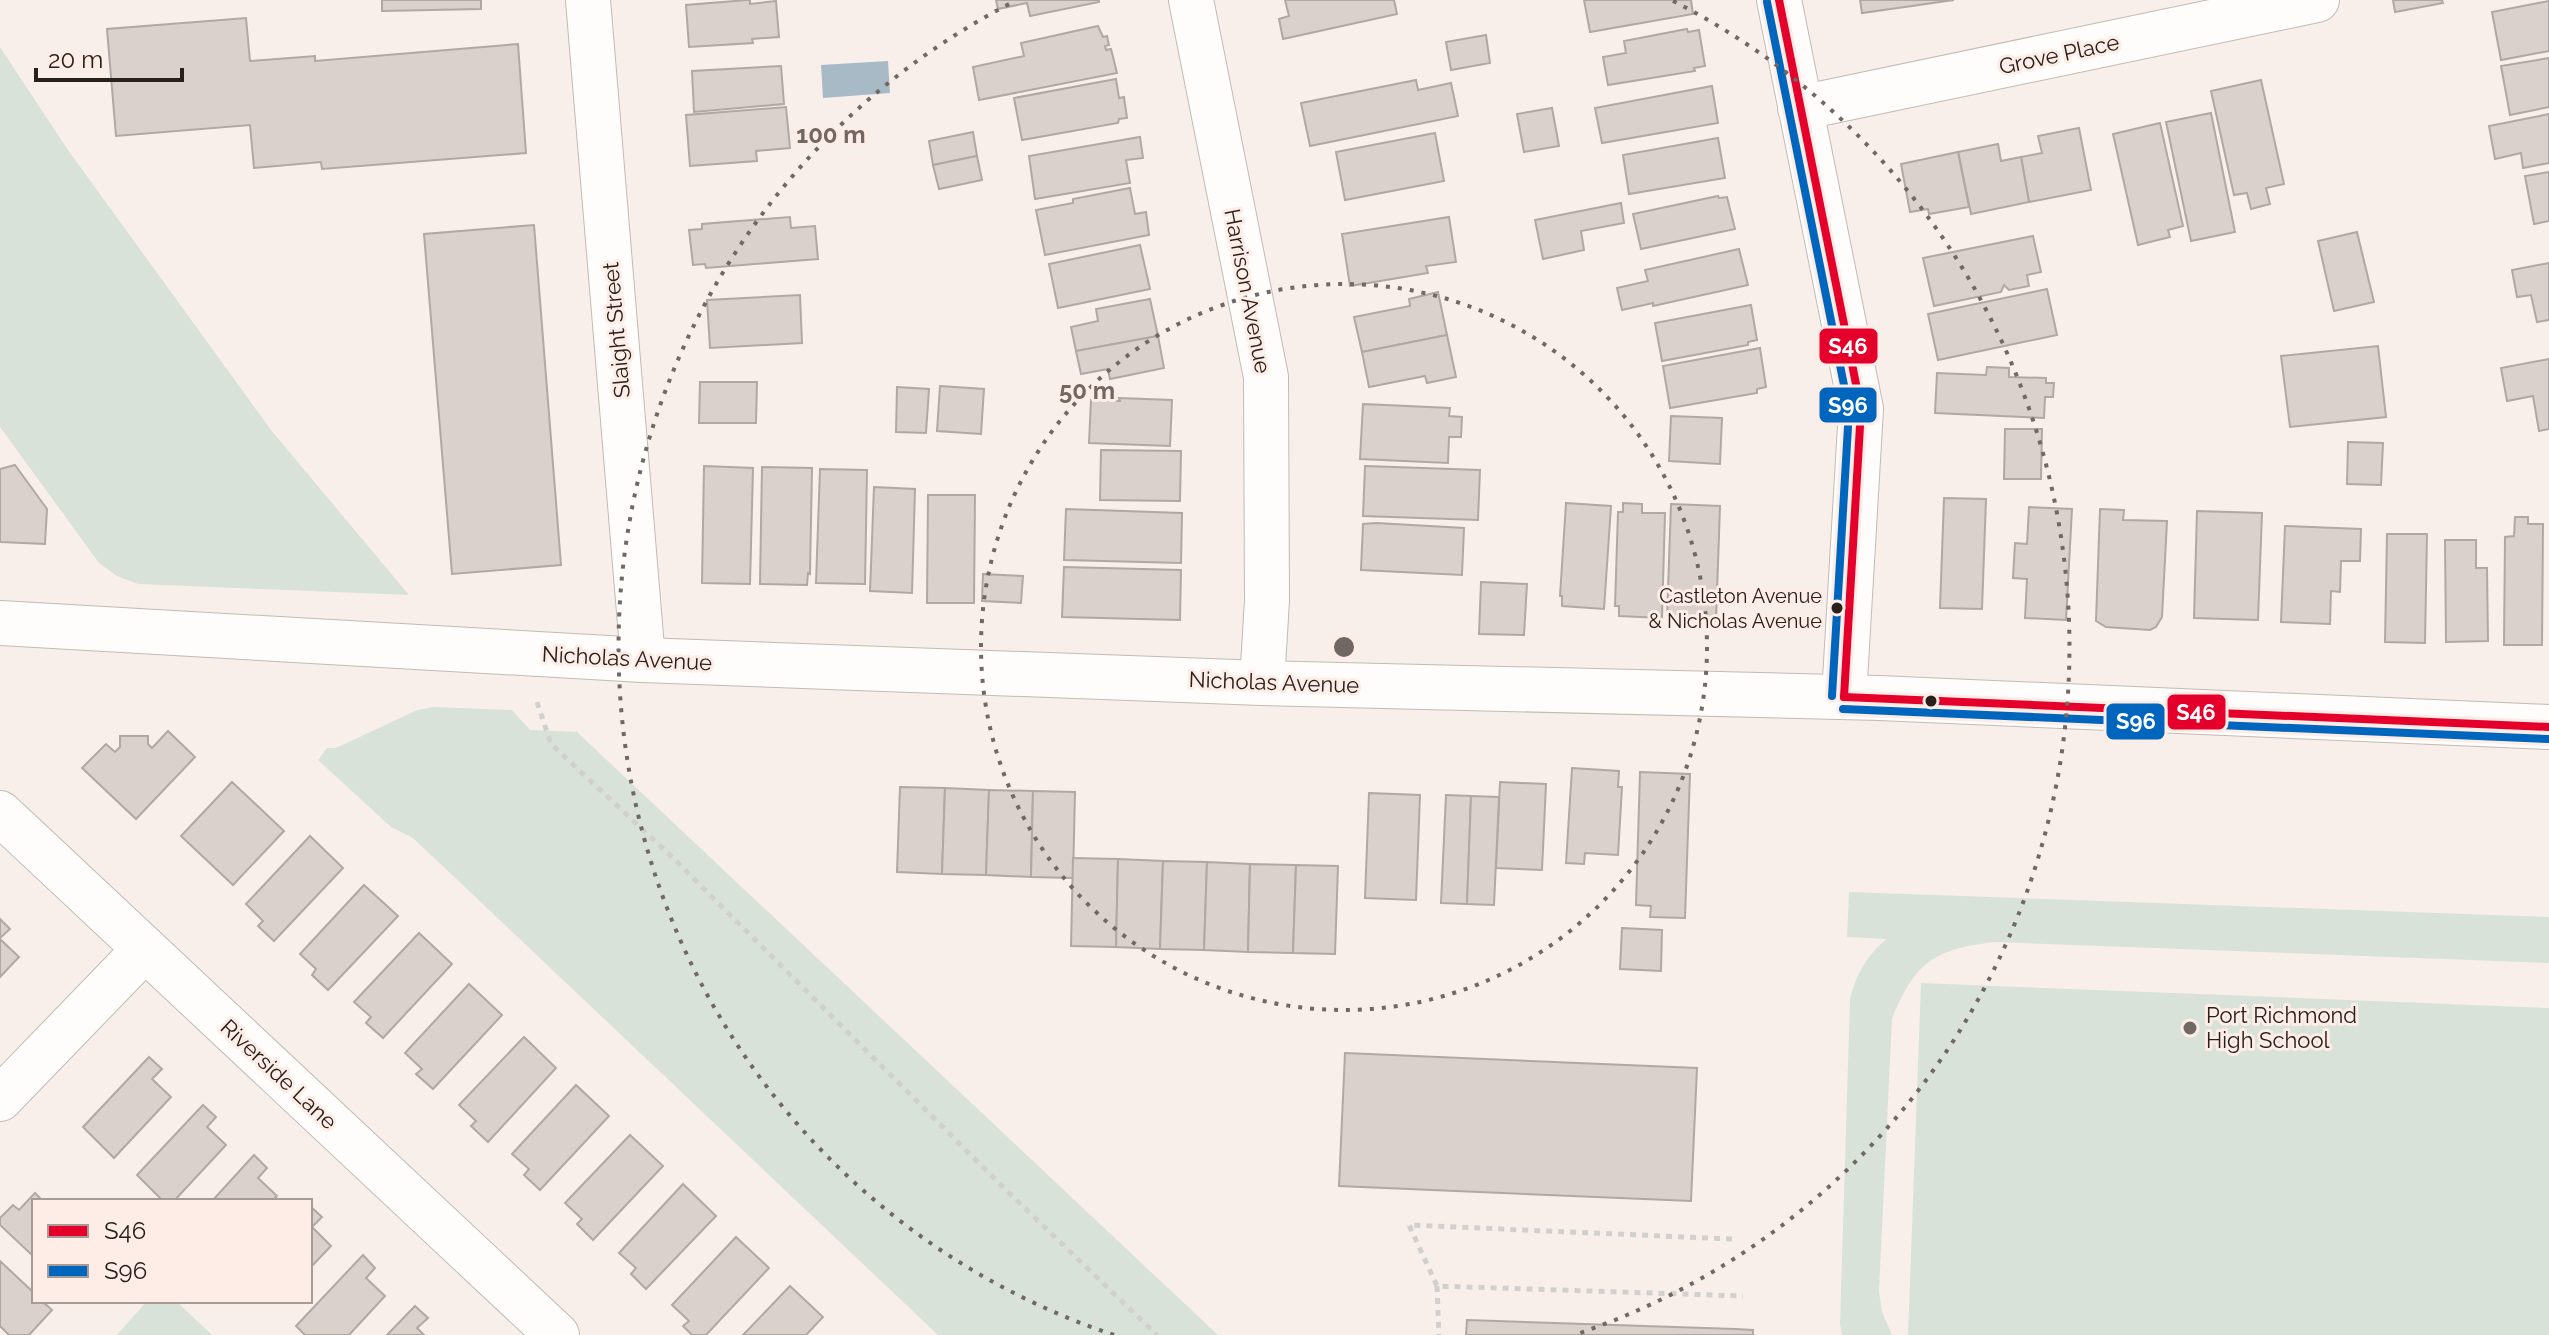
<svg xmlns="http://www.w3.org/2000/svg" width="2549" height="1335" font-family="Raleway,sans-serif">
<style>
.green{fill:#d9e2d9}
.water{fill:#a8bac5}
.building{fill:#dad1cd;stroke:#b0a8a5;stroke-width:2}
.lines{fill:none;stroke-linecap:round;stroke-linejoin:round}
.minor-casing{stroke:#c2bab6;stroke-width:46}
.path{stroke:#d2d0ce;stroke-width:5;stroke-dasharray:6 6;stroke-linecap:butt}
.minor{stroke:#fefdfc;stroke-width:44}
.bus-1-casing{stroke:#fdede6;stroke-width:14}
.bus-2-casing{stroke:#fdede6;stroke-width:14}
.bus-1{stroke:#e4002b;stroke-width:8}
.bus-2{stroke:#0065bd;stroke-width:8}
.ring{fill:none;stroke:#716864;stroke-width:4;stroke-dasharray:4 8}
.bus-dot{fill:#29201c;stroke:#fdede6;stroke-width:3}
.poi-dot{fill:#716864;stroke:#fdede6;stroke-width:3}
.labels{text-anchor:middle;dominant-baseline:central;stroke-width:6;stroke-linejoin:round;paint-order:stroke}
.bus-label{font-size:20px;fill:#29201c;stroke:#fdede6;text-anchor:end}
.street-label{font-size:22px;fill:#29201c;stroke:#fdede6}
.poi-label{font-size:22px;fill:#29201c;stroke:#fdede6;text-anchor:start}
.centre{fill:#716864;stroke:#fdede6;stroke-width:4}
.ring-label{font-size:24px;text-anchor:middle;font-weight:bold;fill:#716864;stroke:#fdede6;stroke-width:6;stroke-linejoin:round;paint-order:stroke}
.line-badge{stroke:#fdede6;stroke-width:3}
.badge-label{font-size:22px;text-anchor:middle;font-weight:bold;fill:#fff}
</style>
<rect width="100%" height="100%" fill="#f8efeb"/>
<!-- green -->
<g class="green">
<polygon points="0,47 68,150 271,430 409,595 138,584 117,576 99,563 0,427"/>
<polygon points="432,707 512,710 530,730 577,732 1218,1335 938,1335 413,838 391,827 318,760 327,748 336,748 415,711"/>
<path d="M 1849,892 L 2549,917 L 2549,963 L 1995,942 C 1934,949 1915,962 1892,1019 L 1879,1292 L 1882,1312 L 1892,1335 L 1842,1335 L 1840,1324 L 1850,999 C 1856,974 1867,956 1886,939 L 1847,937 Z"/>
<polygon points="1921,983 2549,1008 2549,1335 1908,1335"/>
<polygon points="147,1301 176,1301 212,1335 117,1335"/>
</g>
<!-- water -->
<polygon class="water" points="888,61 890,93 823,98 821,65"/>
<!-- building -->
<g class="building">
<polygon points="382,0 481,0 481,9 382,11"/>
<polygon points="747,0 750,0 750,4 776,1 779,37 752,39 753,43 689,47 686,5"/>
<polygon points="996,0 1099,0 1099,2 1030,16 1027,3 998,9"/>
<polygon points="1285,0 1394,0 1397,14 1283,39 1279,19 1289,16"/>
<polygon points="1584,0 1691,0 1693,14 1590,32"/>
<polygon points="1860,0 1954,0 1862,13"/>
<polygon points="2393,0 2442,0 2443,3 2395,12"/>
<polygon points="2549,1 2549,51 2501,60 2492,12"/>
<polygon points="246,18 250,61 315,56 315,61 518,44 526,153 322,169 321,162 254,168 250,125 116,136 107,29"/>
<polygon points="1098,26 1103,37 1107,36 1109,45 1105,46 1106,50 1111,49 1117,73 979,100 973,67 1024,56 1021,43"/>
<polygon points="1687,29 1688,32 1699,30 1705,66 1694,68 1695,71 1608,85 1603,57 1626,53 1624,41"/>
<polygon points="1486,35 1490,63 1451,70 1446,42"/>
<polygon points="2549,58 2549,107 2510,115 2501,66"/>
<polygon points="781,66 784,104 694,112 692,71"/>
<polygon points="1116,79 1119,98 1124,97 1127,118 1119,119 1118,123 1022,140 1014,98"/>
<polygon points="1416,80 1418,90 1451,83 1458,116 1310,146 1301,103"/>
<polygon points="2261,80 2284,184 2266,188 2270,204 2251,209 2247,193 2234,195 2211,91"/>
<polygon points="1712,86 1718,123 1602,143 1595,108"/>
<polygon points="786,107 790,148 756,151 757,161 690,166 686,115"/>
<polygon points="1552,108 1559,146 1524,152 1517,114"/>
<polygon points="2211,113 2235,232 2191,241 2166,122"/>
<polygon points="2549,114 2549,163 2523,168 2521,153 2495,159 2489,126"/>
<polygon points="2160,123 2183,226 2168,230 2170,237 2138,245 2113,134"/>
<polygon points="2079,128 2091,190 2029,202 2021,157 2042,153 2038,136"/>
<polygon points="973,132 977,156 933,165 929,141"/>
<polygon points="1435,133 1444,181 1345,200 1336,152"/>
<polygon points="1140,137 1143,158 1126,160 1130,183 1035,199 1029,156"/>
<polygon points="1718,138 1725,178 1629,194 1623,155"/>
<polygon points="1998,144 2001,161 2021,157 2029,202 1971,214 1958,152"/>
<polygon points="1958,152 1969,207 1929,214 1928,209 1910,212 1901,164"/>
<polygon points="977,156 982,180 939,189 933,165"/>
<polygon points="2549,172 2549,221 2534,224 2525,176"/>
<polygon points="1130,188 1135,214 1146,212 1149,235 1045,255 1036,210 1073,203 1073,199"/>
<polygon points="1718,196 1719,198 1727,197 1735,229 1641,249 1633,214"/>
<polygon points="1621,203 1624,223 1581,231 1584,250 1543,259 1535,220"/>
<polygon points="790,217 791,228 815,226 818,259 706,268 705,264 693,265 689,230 702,229 702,224"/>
<polygon points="1449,217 1456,262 1426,266 1428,273 1350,286 1342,234"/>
<polygon points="534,225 561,565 452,574 424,234"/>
<polygon points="2357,232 2374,302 2334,311 2318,241"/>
<polygon points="2033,236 2041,272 2027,275 2029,286 2009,290 2004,285 2001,292 1934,306 1923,258"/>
<polygon points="1140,245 1150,289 1058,308 1049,264"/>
<polygon points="1739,249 1748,285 1653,306 1653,303 1622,310 1617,288 1648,281 1645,270"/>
<polygon points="2549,263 2549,320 2537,322 2531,295 2517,297 2512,270"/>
<polygon points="2047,289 2057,335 1938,360 1928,314"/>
<polygon points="1438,292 1447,335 1362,352 1354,317 1410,306 1409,299"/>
<polygon points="800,295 802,343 710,348 707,300"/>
<polygon points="1150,299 1158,336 1076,351 1071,327 1098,321 1096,309"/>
<polygon points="1751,305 1757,340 1748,342 1748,345 1662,361 1655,323"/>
<polygon points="1447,335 1456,377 1427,383 1425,376 1369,387 1362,352"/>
<polygon points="1158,336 1164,368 1110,379 1108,369 1081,374 1076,351"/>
<polygon points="2378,346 2386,417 2290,427 2281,356"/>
<polygon points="1760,348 1766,387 1757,389 1757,393 1670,408 1663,366"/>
<polygon points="2549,359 2549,429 2539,431 2533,396 2507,401 2501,368"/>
<polygon points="1987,367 2009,368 2009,377 2046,378 2046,383 2054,383 2053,397 2045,397 2044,418 1935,413 1937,373 1986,375"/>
<polygon points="700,382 757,382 756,423 699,423"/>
<polygon points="940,386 984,389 981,434 937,431"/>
<polygon points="897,387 929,389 926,433 896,432"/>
<polygon points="1119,398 1172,400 1170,446 1089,443 1091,400 1120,401"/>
<polygon points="1363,404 1450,408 1449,416 1462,417 1461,437 1449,437 1448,463 1360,459"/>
<polygon points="1671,416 1722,418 1720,464 1669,461"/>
<polygon points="2005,429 2042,429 2041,479 2004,479"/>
<polygon points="2348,442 2383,443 2381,485 2347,484"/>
<polygon points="1101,450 1181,451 1180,501 1100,500"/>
<polygon points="15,465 47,509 45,544 0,542 0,469"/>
<polygon points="704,466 753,468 750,584 702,583"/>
<polygon points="1365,466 1480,470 1478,520 1363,516"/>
<polygon points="762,467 812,468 810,574 808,573 807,585 760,584"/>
<polygon points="820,469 867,470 865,584 816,583"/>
<polygon points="874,487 915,489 912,593 870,591"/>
<polygon points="928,495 975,495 974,603 927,603"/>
<polygon points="1944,498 1986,499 1982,609 1940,608"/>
<polygon points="1566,503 1611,506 1604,609 1562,606 1562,596 1560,596"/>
<polygon points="1623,503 1642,504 1642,513 1665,513 1662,618 1619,616 1619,606 1615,606 1618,512 1623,512"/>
<polygon points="1671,504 1720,506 1716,621 1667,619"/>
<polygon points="2029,507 2072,509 2066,620 2025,618 2027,579 2013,578 2015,543 2027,544"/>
<polygon points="1066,509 1182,513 1181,563 1064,560"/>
<polygon points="2100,509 2124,510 2123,520 2167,521 2162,617 2156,627 2150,630 2106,627 2096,621"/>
<polygon points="2197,511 2262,513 2258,620 2194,618"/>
<polygon points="2515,517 2528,517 2528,524 2543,524 2542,645 2504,645 2505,537 2514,536"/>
<polygon points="1376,523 1464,528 1462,575 1361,570 1363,524"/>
<polygon points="2285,526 2361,529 2360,561 2341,561 2340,592 2331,591 2330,624 2281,622"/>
<polygon points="2387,534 2427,534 2425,643 2385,642"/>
<polygon points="2445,540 2476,540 2476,568 2487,568 2488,641 2446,642"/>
<polygon points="1064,567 1181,570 1180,620 1062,617"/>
<polygon points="983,574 1023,576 1021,603 982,601"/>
<polygon points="1481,582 1527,584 1524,635 1479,634"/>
<polygon points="168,731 195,757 136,819 82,768 106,744 115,752 120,747 120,736 148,736 148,744 152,748"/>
<polygon points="1572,768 1619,771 1618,787 1622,787 1618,855 1585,853 1584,864 1566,863"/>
<polygon points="1640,772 1690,774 1685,918 1650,917 1651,906 1636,905"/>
<polygon points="232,782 284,831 233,885 181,836"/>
<polygon points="1500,782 1546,784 1542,870 1496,868"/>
<polygon points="900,787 945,788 942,874 897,872"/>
<polygon points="945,788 989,790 986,875 942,874"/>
<polygon points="989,790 1033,791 1031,877 986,875"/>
<polygon points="1033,791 1075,792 1073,878 1031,877"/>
<polygon points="1369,793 1420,795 1416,900 1365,898"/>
<polygon points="1446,795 1471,796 1467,904 1441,903"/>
<polygon points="1471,796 1499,797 1494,905 1467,904"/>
<polygon points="310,836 343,868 274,941 258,926 263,921 246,904"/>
<polygon points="1073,858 1118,859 1116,947 1071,946"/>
<polygon points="1118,859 1163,861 1160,949 1116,947"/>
<polygon points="1163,861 1207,862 1204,950 1160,949"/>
<polygon points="1207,862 1250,864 1248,952 1204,950"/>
<polygon points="1250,864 1296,865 1293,953 1248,952"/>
<polygon points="1296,865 1338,866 1335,954 1293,953"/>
<polygon points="364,885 398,916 328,990 312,975 316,969 300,954"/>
<polygon points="0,919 10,929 0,938"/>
<polygon points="1622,928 1662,930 1661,971 1620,969"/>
<polygon points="419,933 452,964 383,1038 366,1023 371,1017 354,1002"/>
<polygon points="0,939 19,957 0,977"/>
<polygon points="469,984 502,1015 433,1089 416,1074 422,1069 405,1053"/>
<polygon points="524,1037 556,1068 488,1142 471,1126 476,1121 459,1105"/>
<polygon points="1345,1053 1697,1068 1691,1201 1339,1186"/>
<polygon points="149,1057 162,1069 152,1079 171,1097 114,1158 83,1127"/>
<polygon points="576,1085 609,1116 540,1190 524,1175 529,1169 512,1154"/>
<polygon points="203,1105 216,1117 207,1127 226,1145 174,1201 163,1201 137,1175"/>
<polygon points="630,1135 663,1166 593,1240 577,1224 582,1219 565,1203"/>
<polygon points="254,1155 267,1168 258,1178 277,1196 272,1201 212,1201"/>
<polygon points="683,1184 716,1216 646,1289 631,1274 636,1268 619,1253"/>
<polygon points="35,1193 43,1201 34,1201 34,1257 0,1225 0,1218 13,1205 19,1210"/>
<polygon points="310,1206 322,1217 312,1227 331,1246 310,1268"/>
<polygon points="736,1237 769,1268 706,1335 692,1335 683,1326 689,1321 672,1305"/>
<polygon points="363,1255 375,1268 366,1278 385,1296 349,1335 305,1335 296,1326"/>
<polygon points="0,1261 34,1293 34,1301 42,1301 52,1310 29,1335 9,1335 0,1326"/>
<polygon points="790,1286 823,1317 806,1335 743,1335"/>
<polygon points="415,1306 428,1318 417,1328 424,1335 387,1335"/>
<polygon points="1467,1320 1735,1329 1753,1330 1753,1335 1466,1335"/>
</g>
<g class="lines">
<!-- minor casing -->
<g class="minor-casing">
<g id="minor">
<polyline points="588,0 643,660"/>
<polyline points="1191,0 1266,377 1267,600 1262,683"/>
<polyline points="1779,0 1861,409 1844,697"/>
<polyline points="1800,108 2317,0"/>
<polyline points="0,623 643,660 1262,683 1879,698 2549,727"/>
<polyline points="0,813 557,1335"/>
<polyline points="0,1099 145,949"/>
</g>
</g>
<!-- path -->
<g class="path">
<polyline points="537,702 551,744 670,855 1006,1190 1157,1335"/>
<polyline points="1732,1239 1409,1225 1437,1286 1743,1296"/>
<polyline points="1437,1286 1439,1335"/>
</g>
<!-- minor -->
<use href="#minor" class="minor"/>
<!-- bus-1 casing -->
<g class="bus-1-casing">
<g id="bus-1">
<polyline points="1779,0 1861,409 1844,697"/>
<polyline points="1844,697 2549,727"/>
</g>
</g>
<!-- bus-2 casing -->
<g class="bus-2-casing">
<g id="bus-2">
<polyline points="1767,2 1849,410 1832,696"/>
<polyline points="1843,709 2548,739"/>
</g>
</g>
<!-- bus-1 -->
<use href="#bus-1" class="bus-1"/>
<!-- bus-2 -->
<use href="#bus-2" class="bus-2"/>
</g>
<!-- distance rings -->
<g class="ring">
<circle cx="1344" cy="647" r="363"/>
<path d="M1114 1335A725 725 0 0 1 1015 1M1673 1A725 725 0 0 1 1574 1335"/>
</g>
<!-- markers -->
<g class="bus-dot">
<circle cx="1837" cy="608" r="7"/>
<circle cx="1931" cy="701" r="7"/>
</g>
<circle class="poi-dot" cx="2190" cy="1028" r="8"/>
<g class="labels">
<!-- bus labels -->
<g class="bus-label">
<text x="1822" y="596">Castleton Avenue<tspan x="1822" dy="25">&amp; Nicholas Avenue</tspan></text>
</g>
<!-- street labels -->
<g class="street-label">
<text transform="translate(2059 54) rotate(-12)">Grove Place</text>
<text transform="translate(1248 291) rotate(79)">Harrison Avenue</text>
<text transform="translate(616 330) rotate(-95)">Slaight Street</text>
<text transform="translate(627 658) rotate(3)">Nicholas Avenue</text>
<text transform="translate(1274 682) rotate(2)">Nicholas Avenue</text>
<text transform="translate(279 1074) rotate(43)">Riverside Lane</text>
</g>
<!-- poi labels -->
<g class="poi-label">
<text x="2206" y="1015">Port Richmond<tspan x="2206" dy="25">High School</tspan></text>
</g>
</g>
<circle cx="1344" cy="647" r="12" class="centre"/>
<g class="ring-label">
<text x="831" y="143">100 m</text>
<text x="1087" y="399">50 m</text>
</g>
<g class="line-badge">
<rect x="1818" y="327" width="61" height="38" rx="8" fill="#e4002b"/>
<rect x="1818" y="386" width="60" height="38" rx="8" fill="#0065bd"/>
<rect x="2166" y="693" width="61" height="38" rx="8" fill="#e4002b"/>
<rect x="2105" y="702" width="61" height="39" rx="8" fill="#0065bd"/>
</g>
<g class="badge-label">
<text x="1848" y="354">S46</text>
<text x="1848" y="413">S96</text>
<text x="2196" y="720">S46</text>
<text x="2136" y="729">S96</text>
</g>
<!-- legend -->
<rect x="32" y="1199" width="280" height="104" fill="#fdede6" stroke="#a89b95" stroke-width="2"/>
<rect x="48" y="1225" width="40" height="12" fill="#e4002b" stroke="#a89b95" stroke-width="2"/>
<text x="104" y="1239" font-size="24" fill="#29201c">S46</text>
<rect x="48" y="1265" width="40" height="12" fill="#0065bd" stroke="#a89b95" stroke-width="2"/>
<text x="104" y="1279" font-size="24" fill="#29201c">S96</text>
<!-- scale -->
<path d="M36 68v12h146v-12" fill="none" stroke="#29201c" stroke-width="4"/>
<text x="48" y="68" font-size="24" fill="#29201c" stroke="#fdede6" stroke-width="6" paint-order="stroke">20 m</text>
</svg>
